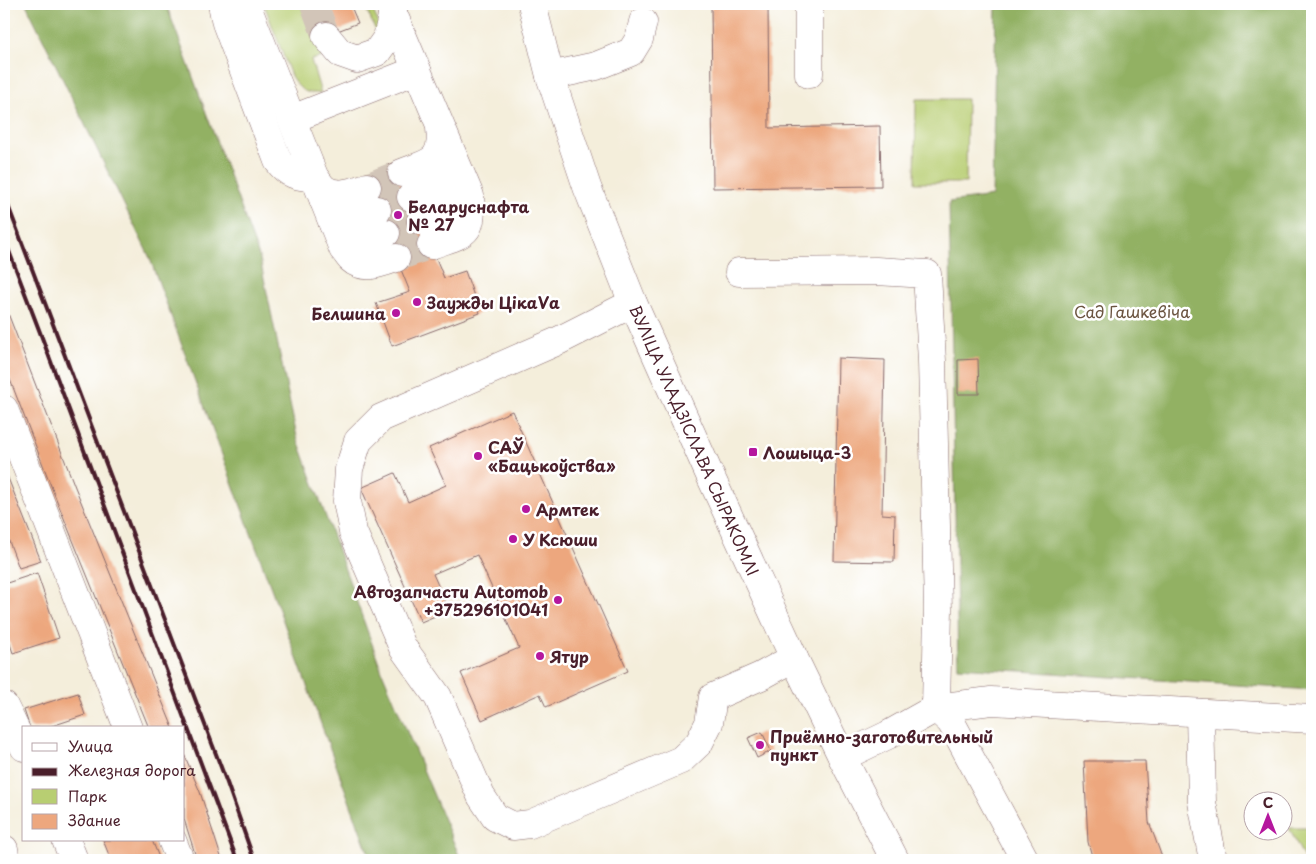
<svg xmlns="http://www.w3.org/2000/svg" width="1316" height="864" font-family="'Playpen Sans',sans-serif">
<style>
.green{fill:#b8ce72;stroke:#81764e}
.forest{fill:#92b164;stroke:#6e6848}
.building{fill:#eda77e}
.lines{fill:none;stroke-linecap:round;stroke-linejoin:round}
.minor-tunnel{stroke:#d2c5b8;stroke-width:28;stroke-dasharray:28 14;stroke-linecap:butt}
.minor-casing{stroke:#866769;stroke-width:29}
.minor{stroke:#fff;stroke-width:28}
.rail{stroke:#4a1f2b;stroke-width:4}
.poi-dot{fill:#b5179e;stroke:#fff;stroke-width:2}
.labels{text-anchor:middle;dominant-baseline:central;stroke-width:5;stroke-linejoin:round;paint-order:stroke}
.poi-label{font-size:16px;font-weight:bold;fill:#4a1f2b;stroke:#fff;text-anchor:start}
.park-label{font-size:16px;fill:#6b5440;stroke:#fff}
.street-label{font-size:16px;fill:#4a1f2b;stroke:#fff}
</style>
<rect width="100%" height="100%" fill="#fff"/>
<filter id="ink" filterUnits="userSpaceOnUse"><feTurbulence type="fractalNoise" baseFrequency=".02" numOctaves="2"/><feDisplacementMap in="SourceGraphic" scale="10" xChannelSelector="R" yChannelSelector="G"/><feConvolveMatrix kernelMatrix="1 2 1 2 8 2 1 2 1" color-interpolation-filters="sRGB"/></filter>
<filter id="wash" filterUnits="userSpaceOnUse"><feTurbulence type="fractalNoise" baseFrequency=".0096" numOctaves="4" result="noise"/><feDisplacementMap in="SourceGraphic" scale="20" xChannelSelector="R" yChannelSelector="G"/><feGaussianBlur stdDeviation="1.12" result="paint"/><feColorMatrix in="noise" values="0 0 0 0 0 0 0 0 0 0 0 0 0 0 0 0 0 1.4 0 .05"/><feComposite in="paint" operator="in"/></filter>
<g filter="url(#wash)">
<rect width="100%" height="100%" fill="#f4eedb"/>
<!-- green -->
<g class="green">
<path d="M 264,4 L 301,4 L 322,57 L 311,60 L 321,93 C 304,94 300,90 291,76 Z"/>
<polygon points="364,4 370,4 381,28 376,31"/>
<polygon points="916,99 967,99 966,183 915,183"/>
<polygon points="1289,828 1312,828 1312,860 1305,860"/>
</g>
<!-- forest -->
<g class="forest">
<polygon points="26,4 166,4 260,259 297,437 383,674 461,860 371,860 149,256"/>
<polygon points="996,4 1312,4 1312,690 958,667 949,202 992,196"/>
</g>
<g id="blocks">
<!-- building -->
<g class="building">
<polygon points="302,4 350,4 358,23 317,39"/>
<polygon points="711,4 768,4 769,128 880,126 881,186 713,188"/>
<polygon points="397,161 444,278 465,271 480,313 392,346 376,303 410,292 363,175"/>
<polygon points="4,303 75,487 173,728 149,728 55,496 4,364"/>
<polygon points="838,358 885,360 882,514 895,515 894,562 834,561"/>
<polygon points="978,359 979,394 958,394 958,360"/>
<polygon points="512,411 628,671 546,707 540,694 482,720 461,673 519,648 477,555 433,574 449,610 421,622 361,488 395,473 408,502 446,485 429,448"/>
<polygon points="4,468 41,561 19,568 4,528"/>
<polygon points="37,573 59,638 13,653 4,626 4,584"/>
<polygon points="78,693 85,715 46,728 30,728 24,710"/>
<polygon points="762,732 771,751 757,758 748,738"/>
<polygon points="184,754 200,792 222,860 197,860 184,819"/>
<polygon points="1084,761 1145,761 1149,822 1163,860 1093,860 1088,842"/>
<polygon points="103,840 152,840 160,860 111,860"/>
</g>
</g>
</g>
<g filter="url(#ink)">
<use href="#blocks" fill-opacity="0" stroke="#866769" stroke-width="1"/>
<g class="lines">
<!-- minor-tunnel -->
<g class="minor-tunnel">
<polyline points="314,4 326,36"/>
<polyline points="367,187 402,173"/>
<polyline points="377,210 411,197"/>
<polyline points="386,233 421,221"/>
<polyline points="396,258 431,245"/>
</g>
<!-- minor casing -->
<g class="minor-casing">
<g id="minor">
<path d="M 222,4 L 226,23 L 278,161 C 289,176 298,176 315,178 C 318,181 320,185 323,188 C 336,199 354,191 367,187"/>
<path d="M 246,4 L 343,249 C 346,252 348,256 351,259 C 364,271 382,263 396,258"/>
<path d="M 389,4 L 470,196 C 474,236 464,233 431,245"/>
<polyline points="532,4 550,76 587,187 633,303 708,471 794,658 842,757 895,860"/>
<polyline points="326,36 340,53 357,59 377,52 387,38 393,12"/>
<polyline points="809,74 809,4"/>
<polyline points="550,76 596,66 631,52 639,39 643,22"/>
<polyline points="292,119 417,70"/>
<path d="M 402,173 C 429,162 444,163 440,128"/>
<path d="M 411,197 C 439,185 455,185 449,149"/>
<path d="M 324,201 C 327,204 329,209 332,212 C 345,223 363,214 377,210"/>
<path d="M 421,221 C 449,210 465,211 460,174"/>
<path d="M 333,224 C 352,247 362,241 386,233"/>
<polyline points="739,272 876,271 927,274 932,361 938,609 936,708 951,722 1025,860"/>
<polyline points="633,303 558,341 381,418 358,441 349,469 347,501 353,532 403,648 438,697 481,796 495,817 513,826 530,824 681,760 699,743 709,723 713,697 761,676 794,658"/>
<polyline points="4,409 128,728"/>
<polyline points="4,706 24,747"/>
<polyline points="1200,713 1202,802 1213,860"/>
<polyline points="842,757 888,735 936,708 991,701 1312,719"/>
<polyline points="66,840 74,860"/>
<polyline points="172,840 180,860"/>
<polyline points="4,849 6,860"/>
</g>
</g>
<!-- minor -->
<use href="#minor" class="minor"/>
<!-- rail -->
<g class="rail">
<polyline points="4,195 227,783 254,860"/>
<polyline points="4,238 41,335 237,860"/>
</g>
</g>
</g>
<!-- markers -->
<g class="poi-dot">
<circle cx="398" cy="215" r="5"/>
<circle cx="417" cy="302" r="5"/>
<circle cx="396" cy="313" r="5"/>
<rect x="748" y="447" width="10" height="10" rx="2.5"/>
<circle cx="478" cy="456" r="5"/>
<circle cx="526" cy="509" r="5"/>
<circle cx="513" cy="539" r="5"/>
<circle cx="558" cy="600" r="5"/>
<circle cx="540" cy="656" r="5"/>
<circle cx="760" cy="745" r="5"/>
</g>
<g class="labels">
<!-- poi labels -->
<g class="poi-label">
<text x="408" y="206">Беларуснафта<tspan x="408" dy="18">№ 27</tspan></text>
<text x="427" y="302">Заужды ЦікаVа</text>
<text x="386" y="313" text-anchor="end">Белшина</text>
<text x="488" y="447">САЎ<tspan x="488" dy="18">«Бацькоўства»</tspan></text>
<text x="763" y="452">Лошыца-3</text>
<text x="536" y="509">Армтек</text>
<text x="523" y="539">У Ксюши</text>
<text x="548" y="591" text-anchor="end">Автозапчасти Automob<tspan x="548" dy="18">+375296101041</tspan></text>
<text x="550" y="656">Ятур</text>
<text x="770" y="736">Приёмно-заготовительный<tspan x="770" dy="18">пункт</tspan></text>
</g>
<!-- park labels -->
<g class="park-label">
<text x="1132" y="311">Сад Гашкевіча</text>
</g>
<!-- street labels -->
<g class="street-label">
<text transform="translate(695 440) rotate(66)">ВУЛІЦА УЛАДЗІСЛАВА СЫРАКОМЛІ</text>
</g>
</g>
<!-- margin -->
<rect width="1316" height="864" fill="none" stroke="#fff" stroke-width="20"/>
<!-- legend -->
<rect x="22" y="726" width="162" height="115" fill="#ffffff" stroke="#b7a5aa"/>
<rect x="32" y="743" width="25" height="8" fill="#ffffff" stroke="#b7a5aa"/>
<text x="68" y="752" font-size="15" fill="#4a1f2b">Улица</text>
<rect x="32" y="768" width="25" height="8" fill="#4a1f2b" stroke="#b7a5aa"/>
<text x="68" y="776" font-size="15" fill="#4a1f2b">Железная дорога</text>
<rect x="32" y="789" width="25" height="15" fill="#b8ce72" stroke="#b7a5aa"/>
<text x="68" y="802" font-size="15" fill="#4a1f2b">Парк</text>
<rect x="32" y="814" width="25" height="15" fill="#eda77e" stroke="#b7a5aa"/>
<text x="68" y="826" font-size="15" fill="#4a1f2b">Здание</text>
<!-- north arrow -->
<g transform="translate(1268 816)"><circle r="24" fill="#ffffff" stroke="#b7a5aa"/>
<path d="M0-4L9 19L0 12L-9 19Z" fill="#b5179e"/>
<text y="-8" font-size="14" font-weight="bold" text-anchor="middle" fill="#4a1f2b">С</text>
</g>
</svg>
